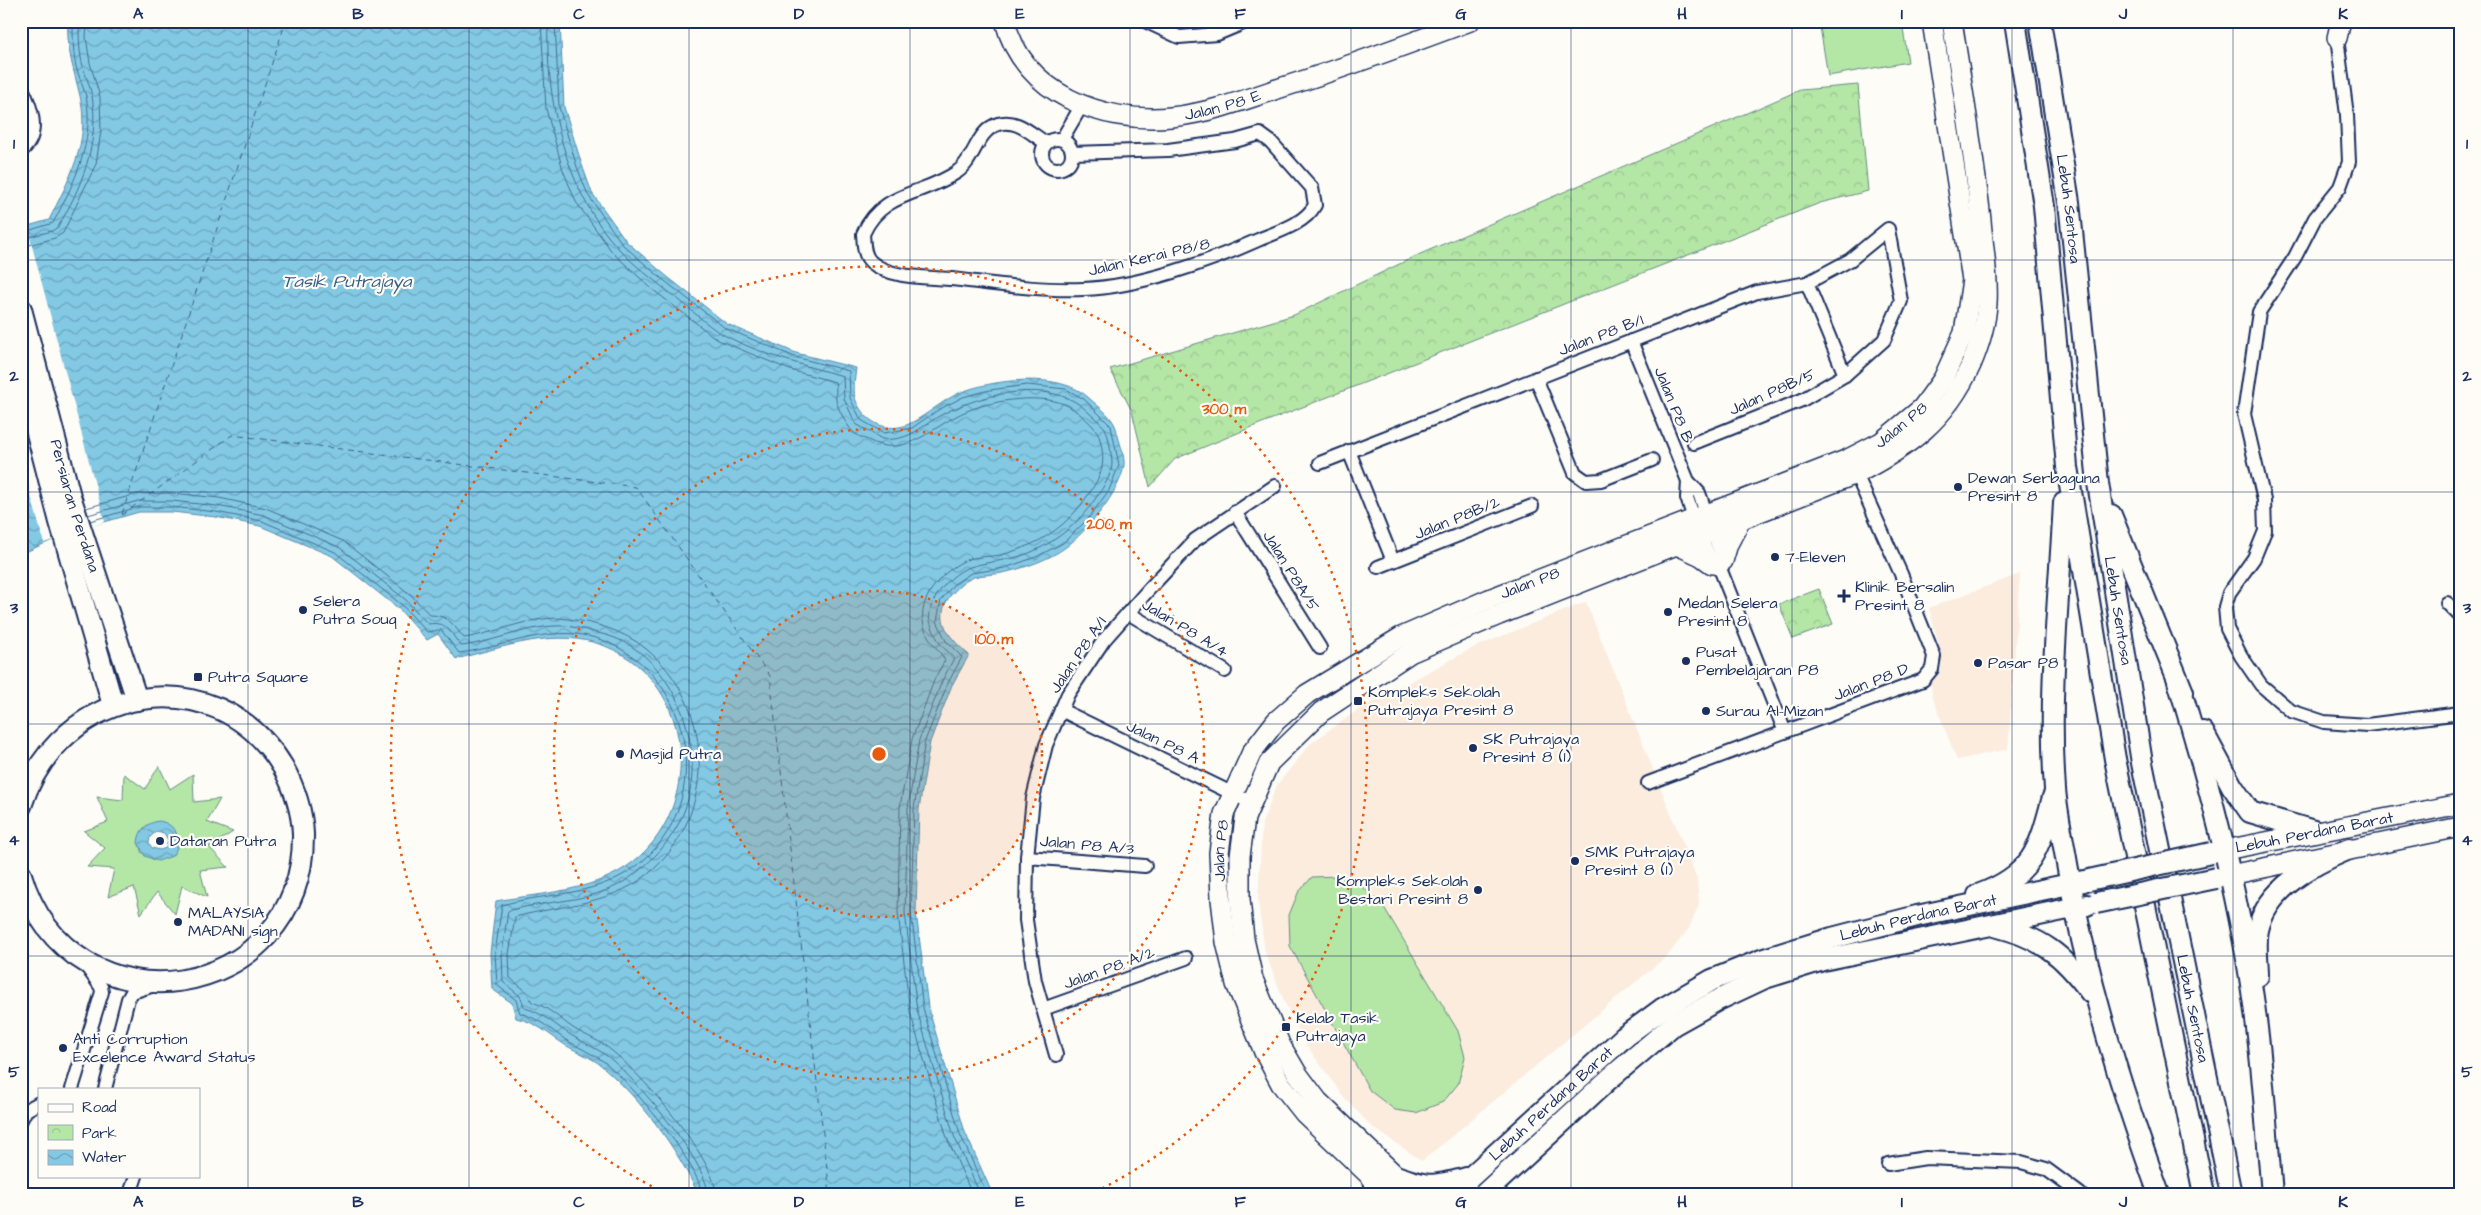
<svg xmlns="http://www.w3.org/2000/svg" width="2481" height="1215" font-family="'Architects Daughter',sans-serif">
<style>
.built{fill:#fbecde}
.grass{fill:#b4e6a6;stroke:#688a82;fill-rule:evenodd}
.park{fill:url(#park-crowns);stroke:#688a82}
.water{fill:url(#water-waves);stroke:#598bae;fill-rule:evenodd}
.pier{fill:#fdfcf7}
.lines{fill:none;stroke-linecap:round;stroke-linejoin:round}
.shore{stroke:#456d94;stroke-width:1}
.ferry{stroke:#3a5d86;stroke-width:1;stroke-dasharray:6 5;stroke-linecap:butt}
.street-casing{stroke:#1b2f5e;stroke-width:16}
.secondary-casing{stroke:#1b2f5e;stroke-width:22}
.primary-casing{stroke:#1b2f5e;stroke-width:24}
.street{stroke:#fdfcf7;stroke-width:12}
.secondary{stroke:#fdfcf7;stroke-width:19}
.primary{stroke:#fdfcf7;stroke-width:20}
.primary-bridge-casing{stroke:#1b2f5e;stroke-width:24;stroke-linecap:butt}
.primary-bridge{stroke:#fdfcf7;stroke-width:20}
.grid{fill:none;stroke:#1b2f5e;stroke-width:1;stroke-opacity:0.55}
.ring{fill:none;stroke:#e8590c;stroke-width:2.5;stroke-dasharray:2.5 5}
.poi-dot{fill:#1b2f5e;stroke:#fdfcf7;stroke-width:2}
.labels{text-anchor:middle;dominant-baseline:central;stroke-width:4.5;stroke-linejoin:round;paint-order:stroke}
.street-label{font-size:16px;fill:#1b2f5e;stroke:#fdfcf7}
.poi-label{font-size:16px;fill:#1b2f5e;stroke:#fdfcf7;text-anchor:start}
.water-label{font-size:18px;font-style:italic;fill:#3a5d86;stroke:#fdfcf7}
.centre{fill:#e8590c;stroke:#fdfcf7;stroke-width:2.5}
.ring-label{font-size:15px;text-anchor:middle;font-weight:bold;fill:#e8590c;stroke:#fdfcf7;stroke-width:4.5;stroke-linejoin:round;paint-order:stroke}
.neatline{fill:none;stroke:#1b2f5e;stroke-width:2}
.grid-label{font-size:16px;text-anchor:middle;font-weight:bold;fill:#1b2f5e}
</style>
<defs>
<pattern id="park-crowns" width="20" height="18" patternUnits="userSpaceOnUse" patternTransform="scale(1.25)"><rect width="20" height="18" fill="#b4e6a6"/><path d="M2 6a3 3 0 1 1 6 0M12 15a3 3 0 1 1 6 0" fill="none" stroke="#9ac691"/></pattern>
<pattern id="water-waves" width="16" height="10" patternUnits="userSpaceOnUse" patternTransform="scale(1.25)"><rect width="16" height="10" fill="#83c9e4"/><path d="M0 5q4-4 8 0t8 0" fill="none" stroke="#6aa4bc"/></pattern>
</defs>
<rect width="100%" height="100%" fill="#fdfcf7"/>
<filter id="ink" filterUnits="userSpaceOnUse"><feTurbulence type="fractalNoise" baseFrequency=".02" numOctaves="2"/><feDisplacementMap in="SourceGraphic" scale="10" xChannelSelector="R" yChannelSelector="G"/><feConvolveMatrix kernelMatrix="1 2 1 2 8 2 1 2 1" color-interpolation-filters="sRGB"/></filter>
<g filter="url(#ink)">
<!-- built -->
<g class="built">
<polygon points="2020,574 2008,749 1957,760 1932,696 1931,682 1941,669 1942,657 1929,608"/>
<polygon points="1586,602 1697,879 1699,905 1689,928 1668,955 1422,1161 1372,1127 1343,1096 1307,1046 1284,1001 1265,952 1258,901 1262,823 1277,785 1311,743 1361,708 1475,647"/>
</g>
<!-- grass -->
<g class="grass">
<polygon points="1819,21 1902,21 1908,62 1828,76"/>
<path d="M 159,766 L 170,789 L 193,774 L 194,802 L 220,799 L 207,822 L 233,832 L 209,847 L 228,867 L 200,870 L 207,897 L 182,886 L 175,914 L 157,892 L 141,914 L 134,887 L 108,897 L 114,869 L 87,867 L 105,848 L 84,831 L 108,822 L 97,797 L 123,800 L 124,774 L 145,789 ZM 163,822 L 175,830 L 178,843 L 172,856 L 154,860 L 141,852 L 139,838 L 146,826 Z"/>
<polygon points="1338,876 1358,883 1382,904 1458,1031 1465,1057 1458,1084 1443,1102 1416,1113 1395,1110 1370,1091 1290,946 1289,915 1298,893 1312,877"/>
</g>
<!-- park -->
<g class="park">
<polygon points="1858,85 1868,191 1820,203 1257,425 1175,459 1150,487 1132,411 1110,369 1294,315 1418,255 1800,90"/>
<polygon points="1819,589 1833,624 1793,639 1779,604"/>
</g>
<!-- water -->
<g class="water">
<path d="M 68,21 L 560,21 L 564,107 L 582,165 L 592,193 L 627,242 L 664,274 L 727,324 L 796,353 L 856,368 C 855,377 853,389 855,398 C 863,422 888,435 911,423 C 928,414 942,401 959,393 C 993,379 1061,371 1089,398 C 1100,408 1115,418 1117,432 C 1119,441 1125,456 1124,465 C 1121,491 1086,532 1066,547 C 1050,559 1027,567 1007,572 C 996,575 984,574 974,577 C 964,581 956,589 950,596 C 932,620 951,639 969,655 L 952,685 L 930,742 L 919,809 L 916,912 L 928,1007 L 965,1132 L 992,1193 L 698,1194 C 676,1146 642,1101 602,1066 C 591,1057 577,1052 565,1045 C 548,1034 536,1022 516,1018 L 512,1003 L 492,989 L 490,953 L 496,901 C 535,894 582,892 618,872 C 706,822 700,684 605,646 C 556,627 505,647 456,659 L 438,634 L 427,640 L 399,609 L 332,556 L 260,526 L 216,517 L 172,512 L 139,512 L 73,531 L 21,554 L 21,228 L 49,220 C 68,181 91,142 80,96 C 74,70 66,49 68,21 Z"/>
<path d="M 159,821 C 177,824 184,842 172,856 L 158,861 L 145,856 L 138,843 C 139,830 146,823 159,821 ZM 157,831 L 164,833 L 168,840 L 166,848 L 160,850 L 152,848 L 149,843 L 150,837 Z"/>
</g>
<!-- pier -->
<polygon class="pier" points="27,227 105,522 44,543 21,459 21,229"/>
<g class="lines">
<!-- shore -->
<g class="shore">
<path d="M 541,21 L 546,109 L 563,170 L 576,202 L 613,253 L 652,289 L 718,340 L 790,370 L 835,382 C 837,388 835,394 836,400 C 838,409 846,424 852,431 C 856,435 862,438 868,440 C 906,461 934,424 967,411 C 993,400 1045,392 1070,407 C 1078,412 1096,426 1099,436 C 1107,464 1102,475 1086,498 C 1072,518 1054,534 1032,544 C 1022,548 1010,553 1000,555 C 989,557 976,556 966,560 C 945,569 919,596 923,621 C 925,638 937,647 945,660 L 935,678 L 912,739 L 900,807 L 898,913 L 910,1012 L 947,1138 L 972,1194"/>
<path d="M 548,21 C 545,98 565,193 620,250 C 636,267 656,282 674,296 C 690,308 705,324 722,334 C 759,354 802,365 843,376 L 844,399 L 856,424 L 882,439 C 910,442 922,425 943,414 C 981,394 1051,377 1086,410 C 1092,416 1100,422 1105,428 C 1109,436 1111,453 1112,462 C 1113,475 1100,492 1093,502 C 1078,523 1059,539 1036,550 C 1014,561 993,560 970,567 C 952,572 926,601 930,621 C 932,628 937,639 941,645 C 945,650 951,653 954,658 L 942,681 L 919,740 L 908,808 L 905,913 L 917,1010 L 954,1136 L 980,1194"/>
<polyline points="555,21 559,107 577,167 588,195 623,245 661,278 725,328 795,357 849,371 850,398 861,420 884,433 912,428 938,410 963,397 990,390 1027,385 1066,389 1084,399 1111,426 1119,465 1109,490 1088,519 1063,543 1036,557 1005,568 971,573 954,584 941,600 937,621 946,641 962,657 948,683 925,741 914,809 911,912 923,1008 960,1134 987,1194"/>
<path d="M 21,233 L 53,223 C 74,184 95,141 86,96 C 83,86 79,77 76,67 C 73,52 73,37 73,21"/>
<path d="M 21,239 L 52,231 L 58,227 C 81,188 100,143 92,96 C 90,86 86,77 83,67 C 79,52 79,37 79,21"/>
<polyline points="21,247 55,238 63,233 96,164 101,131 100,97 90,63 86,37 87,21"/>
<path d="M 86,508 L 137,494 L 172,493 L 219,498 L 266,508 L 343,541 L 411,595 L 430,615 C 449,615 453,625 464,638 C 498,633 533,614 568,619 C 594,622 624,631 645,648 C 713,702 718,808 655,868 C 616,905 564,904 515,917 L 509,954 L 510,978 L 526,991 L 532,1002 C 547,1006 560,1019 573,1028 C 586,1036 601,1041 612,1051 C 641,1074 715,1158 716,1194"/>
<path d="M 88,515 L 138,501 L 172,501 L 217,506 L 264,515 L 339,547 L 406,600 L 428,624 C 449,621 449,632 461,646 C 496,642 530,624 565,626 C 578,627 593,632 606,635 C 671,653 706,741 687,803 C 677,836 653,862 625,881 C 591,903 545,900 508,911 L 502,953 L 503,982 L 520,996 L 525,1008 C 543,1013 556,1026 571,1035 C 583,1043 597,1048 607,1056 C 634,1077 707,1161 708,1194"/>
<path d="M 90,521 L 138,507 L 172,507 L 216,512 L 262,521 L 335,552 L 402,605 L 427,632 L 441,630 L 459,653 C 510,647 555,620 607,642 C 704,683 715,827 619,877 C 583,896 540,894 502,905 L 495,953 L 497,985 L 516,1000 L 520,1013 C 538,1018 550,1029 566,1040 C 578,1047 591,1053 603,1061 C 628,1079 699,1163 702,1194"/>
</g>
<!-- ferry -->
<g class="ferry">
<polyline points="122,514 286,21"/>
<polyline points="122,515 232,435 636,487 770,676 830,1194"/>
</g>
<!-- street casing -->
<g class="street-casing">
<g id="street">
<polyline points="1145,21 1179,37 1217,34 1248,21"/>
<polyline points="2337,38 2347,115 2349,162 2340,187 2315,218 2295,257 2259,312 2244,414 2264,500 2265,531 2254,558 2229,593 2225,607 2227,629 2241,656 2261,685 2291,711 2324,722 2367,725 2460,713"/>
<path d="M 21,86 C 31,106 42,134 21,151"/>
<circle cx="1057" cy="154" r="15"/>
<polyline points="1062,139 1082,105"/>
<path d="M 1046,143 C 1031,134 1017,118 998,124 C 976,131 975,160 957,172 C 925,195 881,191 863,234 C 864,243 863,255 871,262 C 891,279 928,277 952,279 C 995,284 1040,291 1084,289 C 1138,287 1209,262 1258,240 C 1277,232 1305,224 1315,205 L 1312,188 L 1271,142 L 1260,134 L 1235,141 L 1168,150 L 1072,153"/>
<polyline points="1807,283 1845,375"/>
<polyline points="1631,341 1688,481 1699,493 1723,561"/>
<polyline points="1536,378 1575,473 1586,481 1601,480 1652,460"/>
<polyline points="1349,451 1393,561"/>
<polyline points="1320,463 1757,292 1807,283 1850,260 1888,229 1901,301 1884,340 1845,375 1802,400 1694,443"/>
<polyline points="1688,481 1687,498 1694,518 1712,564 1721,571 1785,732"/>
<polyline points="1235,512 1320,648"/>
<polyline points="1378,567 1532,506"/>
<polyline points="2447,603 2460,616"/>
<polyline points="1128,613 1225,671"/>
<polyline points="1061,710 1252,803"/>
<polyline points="1648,783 1923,680 1932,669 1934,656 1901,574 1856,474"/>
<polyline points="1027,857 1145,866"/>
<polyline points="1043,1009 1186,958"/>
<polyline points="1056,1055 1035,981 1026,920 1027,857 1033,798 1046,745 1068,694 1104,640 1150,588 1195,540 1275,486"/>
<polyline points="72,1089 102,992 101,987 84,963"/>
<polyline points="105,1089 128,999 132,992 151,986"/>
<polyline points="21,1120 26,1110 39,1103"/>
<polyline points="1888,1164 1926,1158 2021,1162 2046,1169 2080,1194"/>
<polyline points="130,1194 136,1176"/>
</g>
</g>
<!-- secondary casing -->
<g class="secondary-casing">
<g id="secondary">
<path id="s1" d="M 1005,21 C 1023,94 1103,124 1171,117 C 1208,113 1242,101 1277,89 C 1342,69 1406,45 1470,21"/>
<polyline points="2337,38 2341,21"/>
<polyline points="1677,545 1701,556 1712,564"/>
<polyline points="1723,561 1728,544 1740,521"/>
<path id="s2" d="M 2225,850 L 2460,804"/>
<polyline points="2230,875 2460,827"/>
<path id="s3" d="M 1389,1194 L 1304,1113 L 1281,1084 L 1264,1052 L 1236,984 L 1226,942 L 1221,899 L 1219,853 L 1224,814 L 1252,752 L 1276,721 L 1307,694 L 1401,637 L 1489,599 L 1848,459 L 1881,442 L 1922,408 L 1943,379 L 1964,333 L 1972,280 L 1932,21"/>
<path d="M 1415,1194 L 1318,1101 L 1297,1073 L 1280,1044 L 1253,979 L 1244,939 L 1240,899 L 1240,856 L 1245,818 L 1269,763 L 1321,712 L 1410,653 L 1499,615 L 1856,474 C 1909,447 1946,420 1971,365 C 1980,344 1986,325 1987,303 C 1989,276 1983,247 1981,220 C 1974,153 1962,87 1952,21"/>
</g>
</g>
<!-- primary casing -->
<g class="primary-casing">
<g id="primary">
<polyline points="2015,21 2044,206 2067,467 2115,759 2204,1194"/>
<path id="s4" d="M 2040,21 L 2069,202 L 2098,483 L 2142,763 L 2231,1194"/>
<path id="s5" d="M 21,309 L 70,496 L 137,700"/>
<polyline points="21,371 60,522 113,705"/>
<path d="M 2064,503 C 2059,598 2048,694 2055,789 C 2057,814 2063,839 2067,864 C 2086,977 2120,1086 2159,1194"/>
<polyline points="2111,515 2183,692"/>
<path d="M 2178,681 C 2212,794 2243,910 2257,1028 C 2264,1083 2267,1139 2272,1194"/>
<polyline points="2203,732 2232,786 2250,812 2314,831"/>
<path d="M 21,806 C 59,685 216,655 283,767 C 294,787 302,810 303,834 C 305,1004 71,1041 21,875"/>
<path d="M 1978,895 C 2033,875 2039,850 2053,797"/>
<path d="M 1995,926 C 2041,938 2063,954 2091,993"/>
<path d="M 2258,976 C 2258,962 2255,944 2258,930 C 2267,888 2313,864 2349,849"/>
<path d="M 1393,1175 C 1429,1188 1430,1187 1467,1178"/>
<polyline points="1373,1177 1378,1194"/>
<path id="s6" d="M 1452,1194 L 1624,1037 L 1662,1009 L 1712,980 L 1764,959 L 1832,938 L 1917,916 L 2084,881"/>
<polyline points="1484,1194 1609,1079 1673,1025 1716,1001 1765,978 1823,960 2087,905"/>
</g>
</g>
<!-- street -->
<use href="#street" class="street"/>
<!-- secondary -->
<use href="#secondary" class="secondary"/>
<!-- primary -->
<use href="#primary" class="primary"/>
<!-- primary-bridge casing -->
<g class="primary-bridge-casing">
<g id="primary-bridge">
<polyline points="2089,880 2211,853"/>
<polyline points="2096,903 2216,878"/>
</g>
</g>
<!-- primary-bridge -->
<use href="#primary-bridge" class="primary-bridge"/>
</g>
</g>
<!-- grid -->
<path class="grid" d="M 248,21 L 248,1194M 469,21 L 469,1194M 689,21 L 689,1194M 910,21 L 910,1194M 1130,21 L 1130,1194M 1351,21 L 1351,1194M 1571,21 L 1571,1194M 1792,21 L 1792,1194M 2012,21 L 2012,1194M 2233,21 L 2233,1194M 21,260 L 2460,260M 21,492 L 2460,492M 21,724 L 2460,724M 21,956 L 2460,956"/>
<!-- distance rings -->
<circle cx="879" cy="754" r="163" fill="#e8590c" fill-opacity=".12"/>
<g class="ring">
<circle cx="879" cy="754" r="163"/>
<circle cx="879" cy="754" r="325"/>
<path d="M665 1193A488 488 0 1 1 1093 1193"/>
</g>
<!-- markers -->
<g class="poi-dot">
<circle cx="1958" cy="487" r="5"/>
<circle cx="1775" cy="557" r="5"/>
<path d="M1841.5 588.5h5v5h5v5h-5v5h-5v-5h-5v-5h5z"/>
<circle cx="303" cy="610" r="5"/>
<circle cx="1668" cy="612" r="5"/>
<circle cx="1686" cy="661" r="5"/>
<circle cx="1978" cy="663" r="5"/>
<rect x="193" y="672" width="10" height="10" rx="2.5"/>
<rect x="1353" y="696" width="10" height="10" rx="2.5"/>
<circle cx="1706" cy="711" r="5"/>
<circle cx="1473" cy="748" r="5"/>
<circle cx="620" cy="754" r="5"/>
<circle cx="160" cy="841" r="5"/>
<circle cx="1575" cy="861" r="5"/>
<circle cx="1478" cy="890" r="5"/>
<circle cx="178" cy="922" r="5"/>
<rect x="1281" y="1022" width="10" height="10" rx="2.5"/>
<circle cx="63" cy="1048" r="5"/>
</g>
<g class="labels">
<!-- street labels -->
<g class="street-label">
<text stroke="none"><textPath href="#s1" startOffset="262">Jalan P8 E</textPath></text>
<text stroke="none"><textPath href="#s4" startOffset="190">Lebuh Sentosa</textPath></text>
<text transform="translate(1149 257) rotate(-13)">Jalan Kerai P8/8</text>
<text transform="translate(1601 335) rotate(-21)">Jalan P8 B/1</text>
<text transform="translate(1772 392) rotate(-24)">Jalan P8B/5</text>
<text transform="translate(1674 405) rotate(68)">Jalan P8 B</text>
<text stroke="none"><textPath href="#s3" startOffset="1239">Jalan P8</textPath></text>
<text stroke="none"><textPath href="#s5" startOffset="204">Persiaran Perdana</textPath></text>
<text transform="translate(1457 518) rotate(-22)">Jalan P8B/2</text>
<text transform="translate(1291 571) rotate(58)">Jalan P8A/5</text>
<text stroke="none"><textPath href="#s3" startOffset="834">Jalan P8</textPath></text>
<text stroke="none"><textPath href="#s4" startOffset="595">Lebuh Sentosa</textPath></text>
<text transform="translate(1185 628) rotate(31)">Jalan P8 A/4</text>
<text transform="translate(1078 655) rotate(-56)">Jalan P8 A/1</text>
<text transform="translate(1871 682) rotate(-21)">Jalan P8 D</text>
<text transform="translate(1163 742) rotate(26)">Jalan P8 A</text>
<text stroke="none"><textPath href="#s2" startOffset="91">Lebuh Perdana Barat</textPath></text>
<text transform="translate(1087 845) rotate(5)">Jalan P8 A/3</text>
<text stroke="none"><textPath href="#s3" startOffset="399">Jalan P8</textPath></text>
<text stroke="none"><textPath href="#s6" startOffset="554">Lebuh Perdana Barat</textPath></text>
<text transform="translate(1109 968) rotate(-20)">Jalan P8 A/2</text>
<text stroke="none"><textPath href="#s4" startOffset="1000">Lebuh Sentosa</textPath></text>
<text stroke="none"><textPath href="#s6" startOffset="134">Lebuh Perdana Barat</textPath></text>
</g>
<!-- poi labels -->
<g class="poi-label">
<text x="1968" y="478">Dewan Serbaguna<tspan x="1968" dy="18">Presint 8</tspan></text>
<text x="1785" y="557">7-Eleven</text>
<text x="1855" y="587">Klinik Bersalin<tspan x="1855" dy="18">Presint 8</tspan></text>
<text x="313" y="601">Selera<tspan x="313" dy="18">Putra Souq</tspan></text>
<text x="1678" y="603">Medan Selera<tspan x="1678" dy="18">Presint 8</tspan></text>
<text x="1696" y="652">Pusat<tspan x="1696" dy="18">Pembelajaran P8</tspan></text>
<text x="1988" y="663">Pasar P8</text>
<text x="208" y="677">Putra Square</text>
<text x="1368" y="692">Kompleks Sekolah<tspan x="1368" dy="18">Putrajaya Presint 8</tspan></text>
<text x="1716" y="711">Surau Al-Mizan</text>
<text x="1483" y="739">SK Putrajaya<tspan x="1483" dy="18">Presint 8 (1)</tspan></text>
<text x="630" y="754">Masjid Putra</text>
<text x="170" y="841">Dataran Putra</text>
<text x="1585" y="852">SMK Putrajaya<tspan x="1585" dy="18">Presint 8 (1)</tspan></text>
<text x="1468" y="881" text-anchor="end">Kompleks Sekolah<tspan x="1468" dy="18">Bestari Presint 8</tspan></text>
<text x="188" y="913">MALAYSIA<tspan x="188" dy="18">MADANI sign</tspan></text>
<text x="1296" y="1018">Kelab Tasik<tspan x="1296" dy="18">Putrajaya</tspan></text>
<text x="73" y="1039">Anti Corruption<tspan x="73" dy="18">Excelence Award Status</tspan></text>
</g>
<!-- water labels -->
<g class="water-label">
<text x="347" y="281">Tasik Putrajaya</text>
</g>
</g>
<circle cx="879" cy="754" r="8" class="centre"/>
<g class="ring-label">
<text x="1224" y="414">300 m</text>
<text x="1109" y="529">200 m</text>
<text x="994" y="644">100 m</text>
</g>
<!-- margin -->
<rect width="2481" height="1215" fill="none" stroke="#fdfcf7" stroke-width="55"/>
<!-- legend -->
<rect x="38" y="1088" width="162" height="90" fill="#fdfcf7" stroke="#a3aaba"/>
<rect x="48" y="1104" width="25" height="8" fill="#fdfcf7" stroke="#a3aaba"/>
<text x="82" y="1112" font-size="15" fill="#1b2f5e">Road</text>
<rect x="48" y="1125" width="25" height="15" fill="url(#park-crowns)" stroke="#a3aaba"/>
<text x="82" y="1138" font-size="15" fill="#1b2f5e">Park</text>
<rect x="48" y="1150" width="25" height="15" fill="url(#water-waves)" stroke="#a3aaba"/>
<text x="82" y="1162" font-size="15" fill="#1b2f5e">Water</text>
<rect x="28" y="28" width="2426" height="1160" class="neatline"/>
<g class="grid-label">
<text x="138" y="19">A</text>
<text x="358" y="19">B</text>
<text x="579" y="19">C</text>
<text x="799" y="19">D</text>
<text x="1020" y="19">E</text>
<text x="1240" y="19">F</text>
<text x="1461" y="19">G</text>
<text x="1682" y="19">H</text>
<text x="1902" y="19">I</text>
<text x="2123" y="19">J</text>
<text x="2343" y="19">K</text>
<text x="14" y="149">1</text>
<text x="2467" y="149">1</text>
<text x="14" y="381">2</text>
<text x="2467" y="381">2</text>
<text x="14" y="613">3</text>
<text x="2467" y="613">3</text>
<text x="14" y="845">4</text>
<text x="2467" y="845">4</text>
<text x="14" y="1077">5</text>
<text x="2467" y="1077">5</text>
<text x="138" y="1207">A</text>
<text x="358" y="1207">B</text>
<text x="579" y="1207">C</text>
<text x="799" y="1207">D</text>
<text x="1020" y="1207">E</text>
<text x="1240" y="1207">F</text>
<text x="1461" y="1207">G</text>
<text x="1682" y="1207">H</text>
<text x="1902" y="1207">I</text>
<text x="2123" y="1207">J</text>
<text x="2343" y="1207">K</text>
</g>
</svg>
